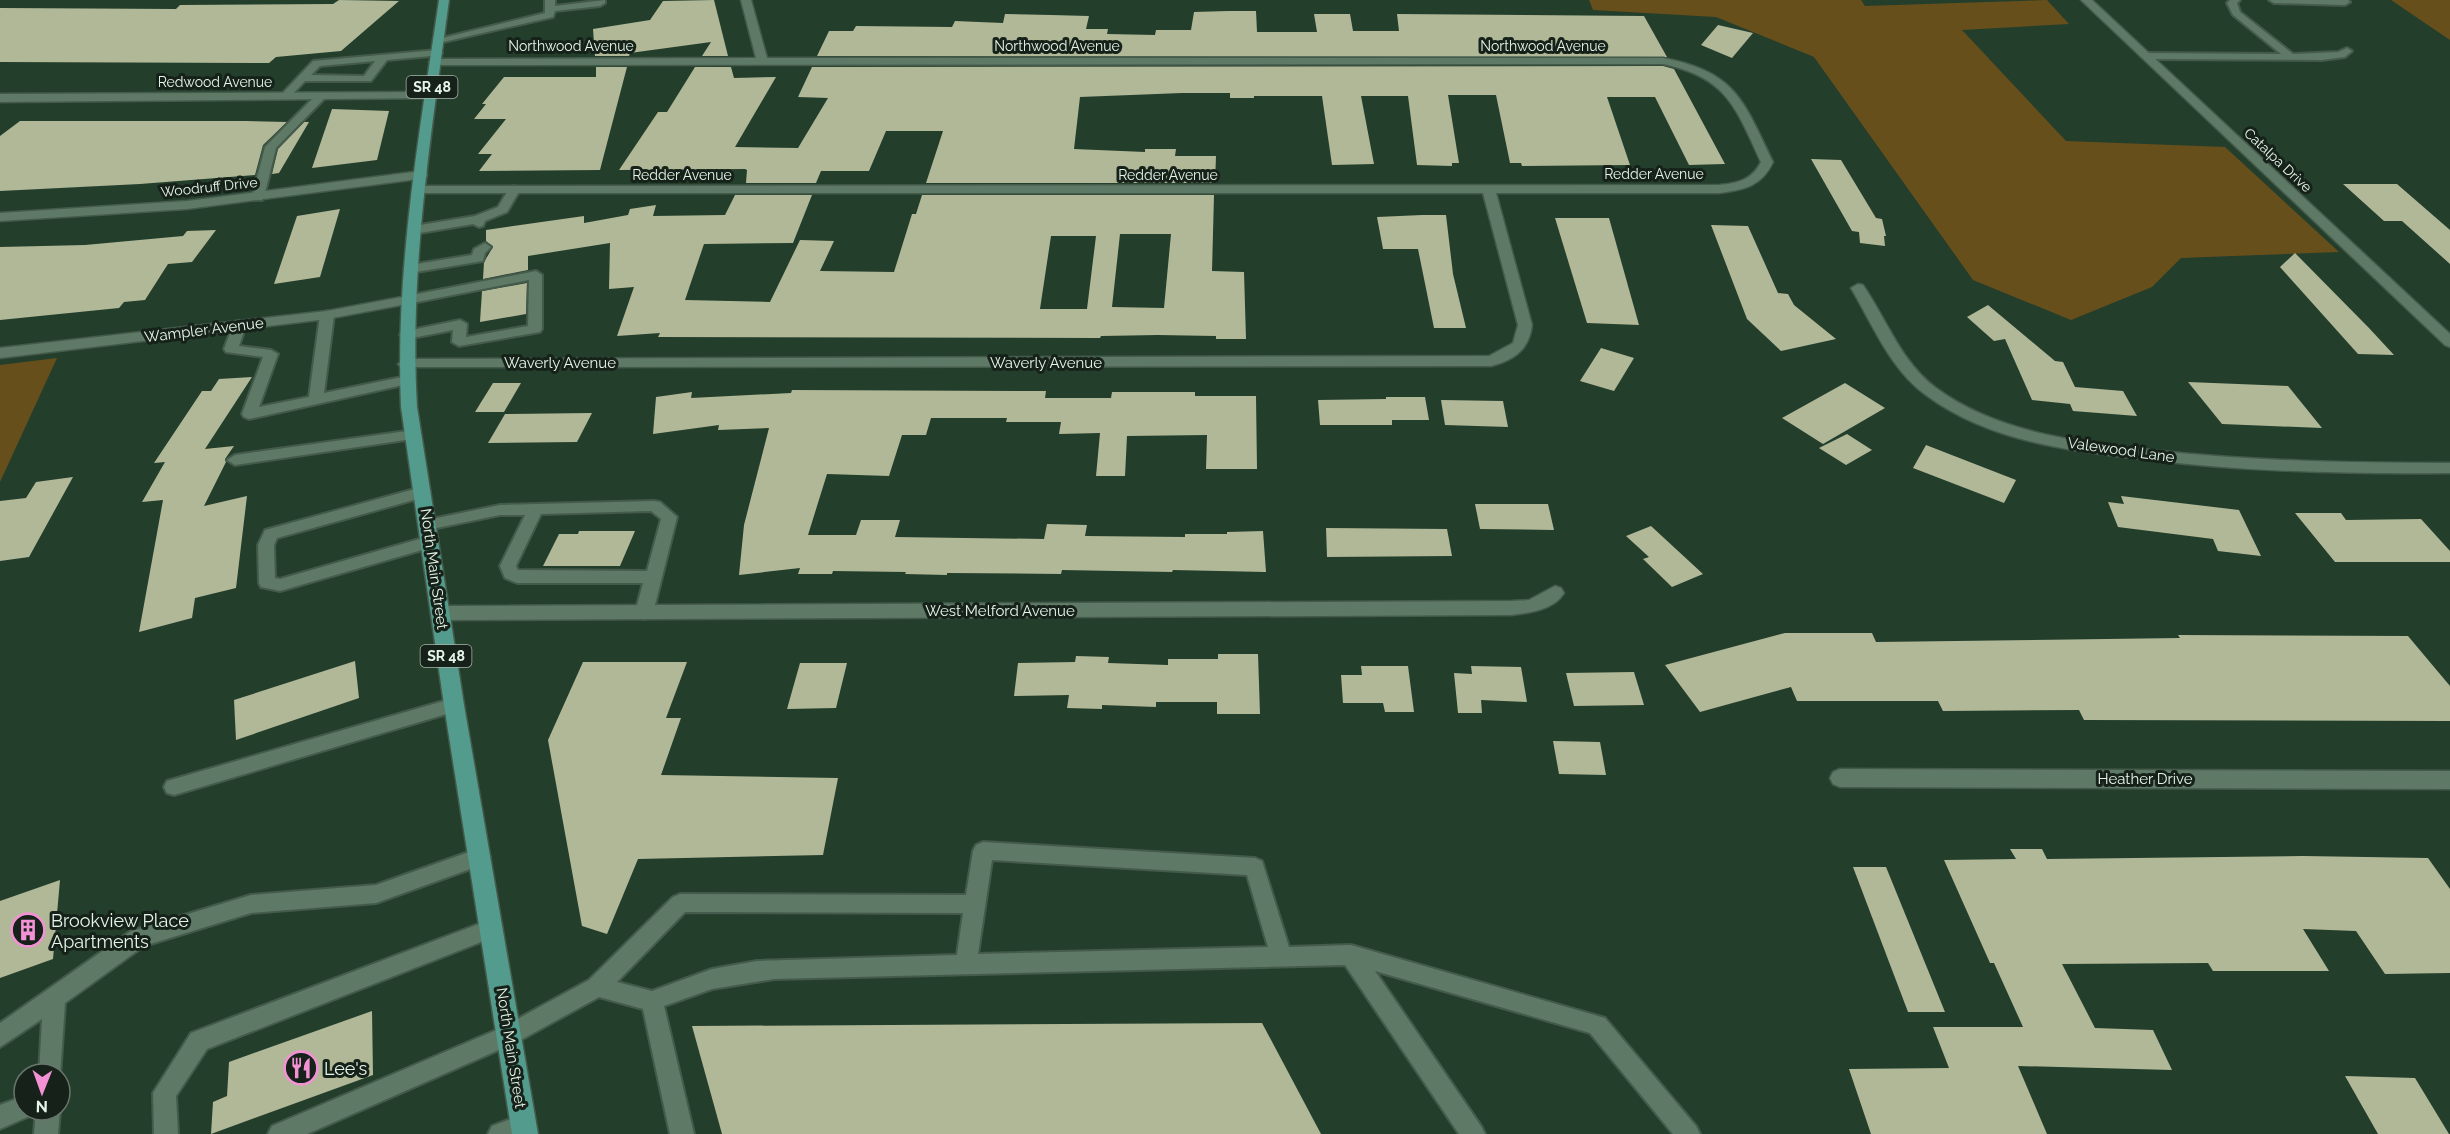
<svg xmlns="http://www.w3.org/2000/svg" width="2450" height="1134" font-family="Raleway,sans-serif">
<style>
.green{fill:#674f1c}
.building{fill:#b1b898;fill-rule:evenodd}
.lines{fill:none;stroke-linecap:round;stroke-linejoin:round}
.service-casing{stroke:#445a4b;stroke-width:4}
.minor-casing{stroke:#445a4b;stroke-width:3}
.tertiary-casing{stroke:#445a4b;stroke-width:3}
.primary-casing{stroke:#445a4b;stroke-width:3}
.service{fill:#5e7965;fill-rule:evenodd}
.minor{fill:#5e7965;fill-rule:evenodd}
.tertiary{fill:#5e7965;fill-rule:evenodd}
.primary{fill:#529b8d;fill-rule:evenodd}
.labels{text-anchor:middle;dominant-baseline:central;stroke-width:6;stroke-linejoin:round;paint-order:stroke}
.far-street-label{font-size:14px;fill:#e5f5e9;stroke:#162219}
.shield{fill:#162219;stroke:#a7b6ab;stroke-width:1.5}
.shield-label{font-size:14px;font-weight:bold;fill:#e5f5e9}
.street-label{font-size:15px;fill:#e5f5e9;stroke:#162219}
.near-poi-label{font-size:18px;fill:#e5f5e9;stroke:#162219;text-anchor:start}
</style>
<rect width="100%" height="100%" fill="#243e2c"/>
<!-- green -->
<g class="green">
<polygon points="1589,0 1861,0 1865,6 2047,0 2069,24 1962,30 2066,141 2225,147 2339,252 2181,258 2152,287 2071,320 1973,280 1814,57 1716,17 1593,10"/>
<polygon points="2391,0 2450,0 2450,40"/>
<polygon points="57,358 0,482 0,365"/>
</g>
<!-- building -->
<g class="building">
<polygon points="339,0 399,1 341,51 276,57 269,63 0,62 0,8 176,9 180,5 333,4"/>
<polygon points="714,0 728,56 702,56 711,42 630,53 629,56 595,56 593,29 650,20 663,1"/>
<polygon points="1228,11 1256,11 1257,32 1317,32 1314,14 1350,14 1353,31 1399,31 1397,14 1644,16 1667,57 817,56 829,31 853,31 856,26 952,27 955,21 1003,23 1005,14 1051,15 1089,16 1086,29 1108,29 1107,34 1155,35 1156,30 1191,30 1194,12"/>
<polygon points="1718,25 1753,33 1732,58 1701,45"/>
<polygon points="1663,66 1674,69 1725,164 1689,165 1655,97 1607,97 1630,165 1522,166 1521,163 1510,163 1496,95 1448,95 1459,163 1452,163 1452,166 1417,165 1408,96 1361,96 1374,164 1332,165 1322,96 1254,96 1254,98 1230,98 1230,93 1182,93 1080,97 1074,149 1145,152 1145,149 1176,149 1175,156 1216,156 1215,183 926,183 943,131 886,131 869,171 821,171 816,183 746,183 747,170 745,169 619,170 658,112 667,112 695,67 731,67 734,78 776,77 735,147 798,148 828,98 798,97 812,67"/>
<polygon points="596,67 627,67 600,170 479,171 492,154 478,154 506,119 474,119 486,104 482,104 504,77 596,77"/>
<polygon points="332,109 389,111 377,160 312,168"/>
<polygon points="20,121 246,121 287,122 263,145 255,175 140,184 0,191 0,136"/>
<polygon points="304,122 309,122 279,173 272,174 278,149"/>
<polygon points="1811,159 1841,160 1876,218 1882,219 1886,236 1884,236 1885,246 1860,243 1859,232 1852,231"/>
<polygon points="2343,184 2397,184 2450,230 2450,264 2402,221 2384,221"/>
<path d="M 735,195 L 812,195 L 793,243 L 704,244 L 685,300 L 770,302 L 800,240 L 834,241 L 820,271 L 894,272 L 912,214 L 916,214 L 922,195 L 1214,195 L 1212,271 L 1244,272 L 1246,339 L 1216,339 L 1216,336 L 1158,335 L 1101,336 L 1100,338 L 658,337 L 660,333 L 617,336 L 634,287 L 609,289 L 610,243 L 528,256 L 528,270 L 483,279 L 484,262 L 493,247 L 486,241 L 486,230 L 584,216 L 584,223 L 628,215 L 630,209 L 656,205 L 653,216 L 725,215 ZM 1120,234 L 1171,234 L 1164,308 L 1112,307 ZM 1051,236 L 1096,236 L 1087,309 L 1040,309 Z"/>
<polygon points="340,209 320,277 274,284 297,216"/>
<polygon points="1422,215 1446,215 1453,274 1466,328 1434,328 1418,249 1383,249 1377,217"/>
<polygon points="1555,218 1609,218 1639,325 1587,323"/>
<polygon points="1711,225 1748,226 1778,293 1788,294 1794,305 1836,339 1781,351 1747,319"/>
<polygon points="216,230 192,262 168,264 145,300 124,302 119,308 0,320 0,247 85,245 183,236 187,231"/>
<polygon points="2295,253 2369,328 2394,355 2358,354 2280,267"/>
<polygon points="527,283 526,314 480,322 482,291"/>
<polygon points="1988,305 2055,361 2063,362 2075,387 2123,391 2137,416 2073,411 2070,404 2032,400 2005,339 1994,341 1967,317"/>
<polygon points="1601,348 1634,358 1614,391 1580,381"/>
<polygon points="252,377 205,449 234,446 225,459 226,462 204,506 247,496 236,588 195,598 192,618 139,632 163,500 142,502 165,462 154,463 202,391 211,391 219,379"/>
<polygon points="2188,382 2288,386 2322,428 2222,424"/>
<polygon points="493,383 521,383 504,412 475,412"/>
<polygon points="1845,383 1885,408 1823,444 1782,418"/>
<polygon points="792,390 1046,391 1045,398 1111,398 1112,392 1195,392 1195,396 1256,396 1257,469 1206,469 1207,435 1127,436 1125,476 1096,476 1100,433 1059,434 1061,422 1006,422 1007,418 931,418 926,435 902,435 889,476 827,474 808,535 856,535 861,520 900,520 895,537 1044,539 1047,524 1087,525 1085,536 1185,537 1185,534 1227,534 1227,532 1263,531 1266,572 1173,570 1172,572 1062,570 1061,574 947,573 947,575 905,574 906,572 833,571 832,574 798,574 800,568 739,575 744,525 769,428 718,430 719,425 653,434 656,397 692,392 691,398 791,393"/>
<polygon points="1386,397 1425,397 1429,420 1392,420 1392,425 1320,425 1318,400 1386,399"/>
<polygon points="1441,400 1503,401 1508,427 1445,425"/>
<polygon points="592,413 577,442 488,443 505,414"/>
<polygon points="1847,434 1872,450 1846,465 1819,448"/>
<polygon points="1926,445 2016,480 2004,503 1913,468"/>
<polygon points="73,477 29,557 0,561 0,501 26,498 36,482"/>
<polygon points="2121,496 2239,510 2261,556 2218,551 2213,539 2118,527 2108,502 2124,504"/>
<polygon points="1475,504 1548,504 1554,530 1480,529"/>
<polygon points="2295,513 2341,513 2346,520 2421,519 2450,551 2450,562 2335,562"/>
<polygon points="1651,526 1703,574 1672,587 1643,559 1649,557 1626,536"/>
<polygon points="1326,528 1447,529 1452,556 1327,557"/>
<polygon points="579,531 635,531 620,566 543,566 559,534 578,534"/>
<polygon points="1785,633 1872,633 1876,642 2180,638 2178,635 2408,636 2450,686 2450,721 2084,720 2079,710 1943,711 1938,701 1797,701 1791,687 1700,712 1665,665"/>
<polygon points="1218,654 1258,654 1260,714 1217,714 1217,702 1156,702 1156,707 1102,705 1102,709 1067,708 1069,695 1014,696 1018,663 1075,662 1076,656 1109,657 1108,663 1168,665 1168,659 1218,659"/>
<polygon points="355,661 359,698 236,740 234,700"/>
<polygon points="583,662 687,662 666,718 681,718 661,775 838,778 823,855 638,859 607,934 582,926 548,740"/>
<polygon points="800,663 847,663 836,708 787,709"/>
<polygon points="1361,666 1408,666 1414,712 1385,712 1383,703 1343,703 1341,675 1362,675"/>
<polygon points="1471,666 1521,667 1527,702 1481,700 1482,713 1458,713 1454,673 1472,674"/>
<polygon points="1634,672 1644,705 1574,706 1566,673"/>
<polygon points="1553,741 1600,742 1606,775 1559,774"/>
<polygon points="2010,849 2042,849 2047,859 2303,856 2428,858 2450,889 2450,973 2385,974 2356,931 2303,929 2329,971 2213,971 2208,963 2062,964 2095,1028 2153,1030 2172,1070 2018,1066 2047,1134 1871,1134 1849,1069 1949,1068 1933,1027 2023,1027 1994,963 1990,963 1944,860 2016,859"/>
<polygon points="1853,867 1886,867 1945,1012 1908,1012"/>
<polygon points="60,880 53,959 0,978 0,901"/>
<polygon points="372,1011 373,1075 211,1134 213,1102 227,1096 229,1062"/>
<polygon points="1262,1023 1321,1134 722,1134 692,1026"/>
<polygon points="2345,1076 2415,1078 2449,1134 2378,1134"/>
</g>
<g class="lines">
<!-- service casing -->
<g class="service-casing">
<g id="service">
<polygon points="545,0 555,0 555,6 605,0 605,3 600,6 555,11 553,17 439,43 434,40 545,13"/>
<polygon points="2230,0 2240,0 2237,3 2240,12 2293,54 2338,52 2347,48 2352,51 2345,57 2322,60 2146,59 2141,56 2146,53 2281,54 2233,15 2227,3"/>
<polygon points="2269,0 2348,0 2350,2 2345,5 2274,3"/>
<path d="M 437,50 L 442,53 L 441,55 L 387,60 L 371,81 L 305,81 L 288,99 L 280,99 L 279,97 L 313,61 ZM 375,61 L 364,76 L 311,75 L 320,66 Z"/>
<polygon points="320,94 324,95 324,99 276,148 264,197 262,200 254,200 252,197 265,147 316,95"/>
<polygon points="514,186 520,190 507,212 485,221 483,226 479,227 473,224 414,234 408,230 414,226 475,216 498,207 510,187"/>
<polygon points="485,243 491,247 485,253 483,261 410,273 404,269 410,265 472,255 474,249"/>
<polygon points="536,271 542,275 542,329 540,332 459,346 452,342 453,330 407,339 400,335 402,332 460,320 467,324 466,337 528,326 529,280 407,304 400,300 407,296"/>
<polygon points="327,311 334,315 324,393 407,376 412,377 414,380 412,383 249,419 244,417 242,414 263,357 226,352 224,349 234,322 239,321 246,325 239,346 271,350 278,354 259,407 309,397 320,315"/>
<polygon points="414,430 421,435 419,438 235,465 227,460 235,455"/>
<polygon points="422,487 430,492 428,496 277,538 274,545 275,578 280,579 430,536 436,538 438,542 436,546 280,591 261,587 259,583 258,545 265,530"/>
<path d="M 654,501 L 660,502 L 677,517 L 653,613 L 650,617 L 644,619 L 638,617 L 635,613 L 643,583 L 517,583 L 505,578 L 500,566 L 525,515 L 500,515 L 427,530 L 421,529 L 419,525 L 421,521 L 427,520 L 500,505 ZM 651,511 L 661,519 L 647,571 L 518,570 L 516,566 L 541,514 Z"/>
<polygon points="454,698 460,700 463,705 460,710 174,795 167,793 164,787 167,781 174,779"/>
<path d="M 983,842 L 1255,858 L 1262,861 L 1289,947 L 1351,945 L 1605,1018 L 1696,1126 L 1700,1134 L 1673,1134 L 1590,1033 L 1375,971 L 1481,1126 L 1485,1134 L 1459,1134 L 1345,965 L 774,979 L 712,989 L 664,1006 L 694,1134 L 670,1134 L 643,1009 L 599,997 L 517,1042 L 307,1134 L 268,1134 L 272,1126 L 501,1028 L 589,980 L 673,897 L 680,894 L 966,895 L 973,851 L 976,845 ZM 992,860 L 1247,875 L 1268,947 L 978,954 ZM 685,912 L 963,913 L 957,955 L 757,961 L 712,969 L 652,991 L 617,982 Z"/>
<polygon points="480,848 487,851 490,857 487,863 376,903 251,913 144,946 65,1003 60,1077 60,1074 39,1074 42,1019 0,1047 0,1023 131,931 138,929 251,895 376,885"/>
<polygon points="492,919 499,921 502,928 499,935 207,1049 176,1096 178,1134 154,1134 153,1093 191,1033"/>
<polygon points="24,1096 24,1110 34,1110 32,1115 0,1129 0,1105"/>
<polygon points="36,1110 60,1110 58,1134 34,1134"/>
<polygon points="524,1114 532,1118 536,1126 532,1134 488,1134 492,1126"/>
</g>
</g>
<!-- minor casing -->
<g class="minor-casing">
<g id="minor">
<path d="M 741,0 L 751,0 L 767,58 L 1663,58 C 1736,72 1743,100 1773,162 C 1762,186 1744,190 1719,193 L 1496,193 L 1532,325 C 1529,350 1514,360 1491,366 L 401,367 L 398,364 L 406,359 L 1489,356 L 1513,343 L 1518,325 L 1483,193 L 414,193 L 413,190 L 414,187 L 419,186 L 1719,185 C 1738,183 1752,180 1761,162 C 1736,108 1727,77 1663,64 L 435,65 L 429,62 L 435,59 L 756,58 Z"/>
<polygon points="431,92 435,94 435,98 0,102 0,94"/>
<polygon points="421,171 426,172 427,175 426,178 187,209 0,221 0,213 187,201"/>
<path d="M 1858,284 L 1863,285 C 1887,320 1901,362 1936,388 C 1997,433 2078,442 2151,450 C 2250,461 2350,463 2450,463 L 2450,473 C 2350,474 2250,472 2150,460 C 2074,452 1989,442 1926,395 C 1890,369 1873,325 1851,288 Z"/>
<path d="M 1555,586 L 1561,588 L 1564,593 C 1554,610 1529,613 1511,615 L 440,620 L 433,618 L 431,613 L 433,608 L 440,606 L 1511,601 L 1529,600 Z"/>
<polygon points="1840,769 2450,771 2450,789 1840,787 1833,784 1830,778 1833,772"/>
</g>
</g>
<!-- tertiary casing -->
<g class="tertiary-casing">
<g id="tertiary">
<polygon points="2081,0 2092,0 2450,334 2450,347 2445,345"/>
<polygon points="407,296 414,300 412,303 327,319 0,358 0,348 327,311"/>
</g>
</g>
<!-- primary casing -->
<g class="primary-casing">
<path id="primary" d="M 439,0 L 449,0 C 431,136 409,270 417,407 L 464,705 L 538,1134 L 512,1134 L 444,705 L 401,407 C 395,269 419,136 439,0 Z"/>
</g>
<!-- service -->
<use href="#service" class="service"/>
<!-- minor -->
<use href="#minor" class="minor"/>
<!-- tertiary -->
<use href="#tertiary" class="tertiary"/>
<!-- primary -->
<use href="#primary" class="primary"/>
</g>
<!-- icons -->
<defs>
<g id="building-ring" transform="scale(1.725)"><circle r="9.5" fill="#162219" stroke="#f391d5" stroke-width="1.5"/><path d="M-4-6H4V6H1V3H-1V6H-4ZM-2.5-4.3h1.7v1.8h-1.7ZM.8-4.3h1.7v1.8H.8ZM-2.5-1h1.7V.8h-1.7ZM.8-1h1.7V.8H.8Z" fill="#f391d5"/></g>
<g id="restaurant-ring" transform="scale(1.725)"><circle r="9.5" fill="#162219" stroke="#f391d5" stroke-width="1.5"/><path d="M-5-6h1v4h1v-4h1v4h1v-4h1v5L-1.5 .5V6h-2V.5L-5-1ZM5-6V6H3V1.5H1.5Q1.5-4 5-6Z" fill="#f391d5"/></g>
</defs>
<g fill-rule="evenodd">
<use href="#building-ring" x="28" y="930"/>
<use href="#restaurant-ring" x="301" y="1068"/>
</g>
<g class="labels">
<!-- far-street labels -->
<g class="far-street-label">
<text x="571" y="46">Northwood Avenue</text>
<text x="1057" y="46">Northwood Avenue</text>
<text x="1543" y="46">Northwood Avenue</text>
<text x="215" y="82">Redwood Avenue</text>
<text transform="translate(2278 160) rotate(43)">Catalpa Drive</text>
<text x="1654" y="174">Redder Avenue</text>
<text x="682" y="175">Redder Avenue</text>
<text x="1168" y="175">Redder Avenue</text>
<text transform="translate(209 187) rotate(-6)">Woodruff Drive</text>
</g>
<!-- shield labels -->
<g class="shield">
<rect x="406.5" y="76" width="51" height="22" rx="4.5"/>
<rect x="420.5" y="645" width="51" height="22" rx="4.5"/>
</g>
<g class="shield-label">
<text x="432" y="87">SR 48</text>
<text x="446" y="656">SR 48</text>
</g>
<!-- street labels -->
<g class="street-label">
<text transform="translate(204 330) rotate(-7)">Wampler Avenue</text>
<text x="560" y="363">Waverly Avenue</text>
<text x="1046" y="363">Waverly Avenue</text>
<text transform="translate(2121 450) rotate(8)">Valewood Lane</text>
<text transform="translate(434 569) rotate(82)">North Main Street</text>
<text x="1000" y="611">West Melford Avenue</text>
<text x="2145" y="779">Heather Drive</text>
<text transform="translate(511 1048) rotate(81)">North Main Street</text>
</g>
<!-- near-poi labels -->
<g class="near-poi-label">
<text x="51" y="920">Brookview Place<tspan x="51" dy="21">Apartments</tspan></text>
<text x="324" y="1068">Lee's</text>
</g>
</g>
<!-- north arrow -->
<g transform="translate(42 1092) rotate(181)"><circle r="28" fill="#162219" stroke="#69766c" stroke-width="1.5"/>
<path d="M0-4.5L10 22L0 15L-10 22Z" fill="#f391d5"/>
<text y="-9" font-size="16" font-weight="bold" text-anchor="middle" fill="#e5f5e9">N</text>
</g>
</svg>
